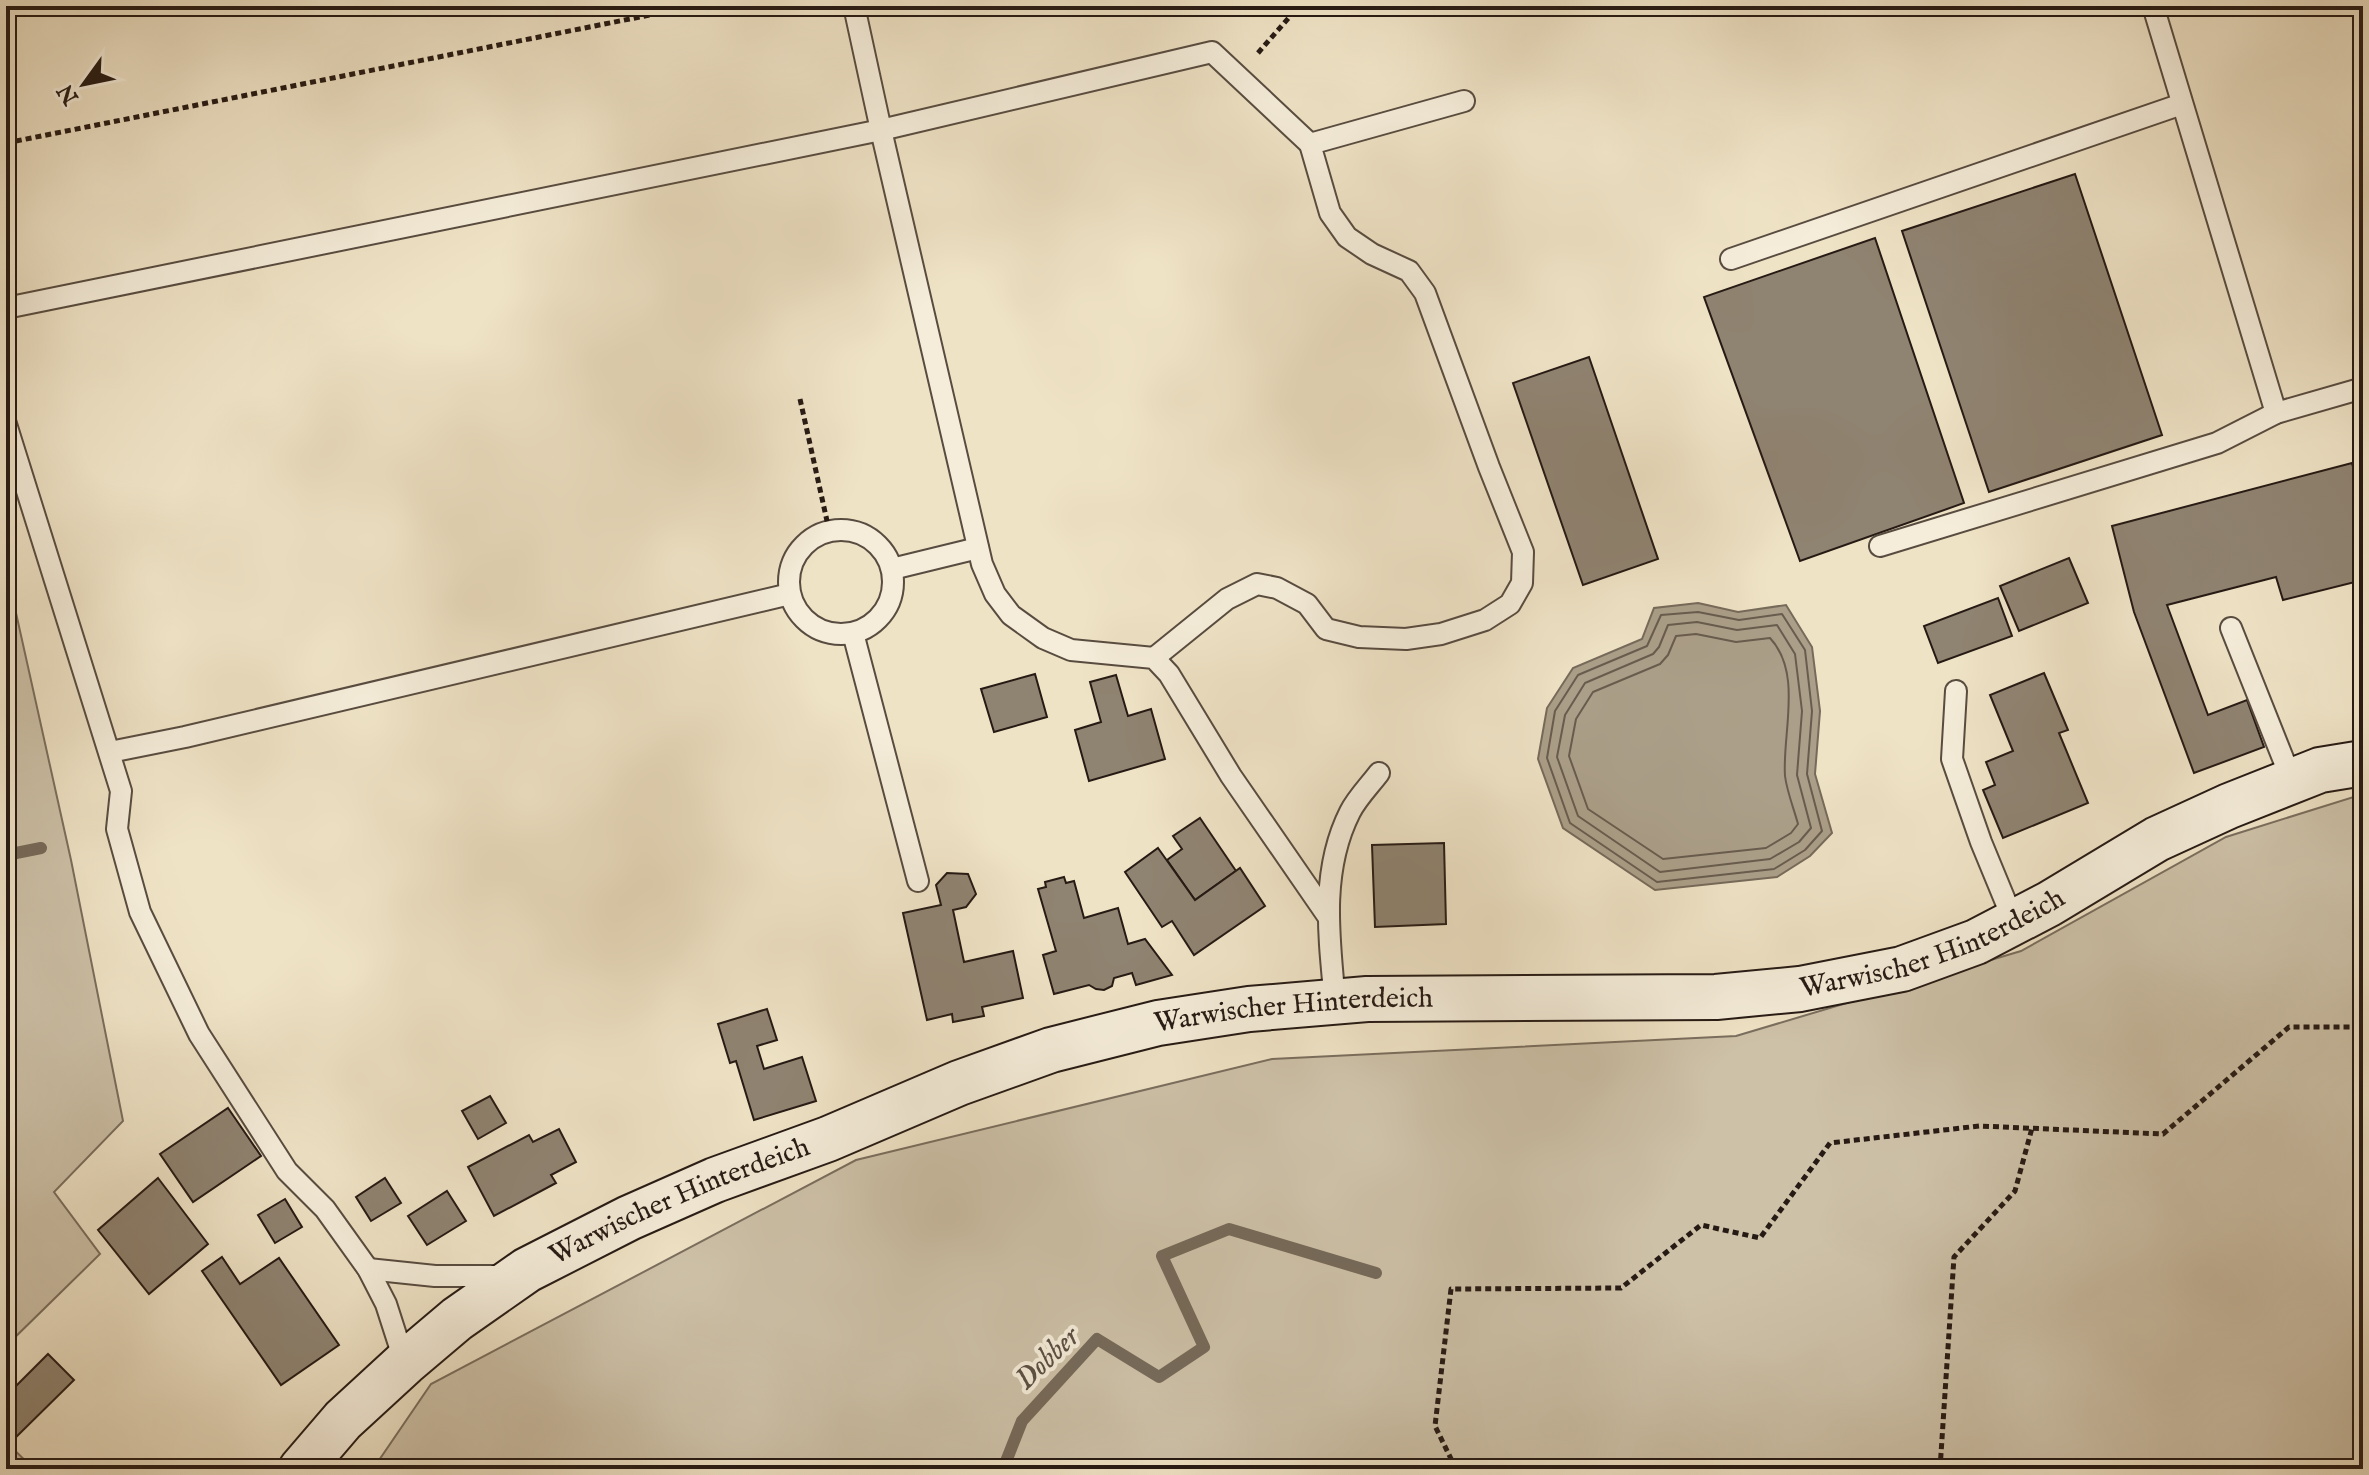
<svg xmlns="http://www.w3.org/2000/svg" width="2369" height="1475" font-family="'IM FELL English',serif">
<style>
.green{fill:#cdc1a8;stroke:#7a6e5e;stroke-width:2}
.water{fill:#ab9f89;stroke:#766a5a;stroke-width:2}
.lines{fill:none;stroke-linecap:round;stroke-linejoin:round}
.shore{stroke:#685c4e;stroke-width:2}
.stream{stroke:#766a5a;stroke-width:12}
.building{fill:#8f8371;stroke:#261a14;stroke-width:2}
.lane-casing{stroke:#584c40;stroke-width:24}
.secondary-casing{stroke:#261a14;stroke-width:48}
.path{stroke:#261a14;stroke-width:5;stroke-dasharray:6 4;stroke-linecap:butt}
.lane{stroke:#f5edda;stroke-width:20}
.secondary{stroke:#f5edda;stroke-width:44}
.labels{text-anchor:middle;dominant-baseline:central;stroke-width:8;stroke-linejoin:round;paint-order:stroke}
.street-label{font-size:28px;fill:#261a14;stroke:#f5edda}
.water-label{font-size:30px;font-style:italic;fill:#5b4f43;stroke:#f5edda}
</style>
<rect width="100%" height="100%" fill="#efe3c6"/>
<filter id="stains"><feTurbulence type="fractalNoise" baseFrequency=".0025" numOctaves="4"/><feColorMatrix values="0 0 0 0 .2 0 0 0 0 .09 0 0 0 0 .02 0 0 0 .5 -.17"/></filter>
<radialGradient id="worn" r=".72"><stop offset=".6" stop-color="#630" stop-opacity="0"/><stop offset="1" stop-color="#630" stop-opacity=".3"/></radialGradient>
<!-- green -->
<g class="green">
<polygon points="6,568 71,860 123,1121 54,1192 100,1254 6,1346"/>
<polygon points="2363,794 2363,1469 373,1469 431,1384 856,1160 1272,1059 1736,1036 2021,951 2226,837"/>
<polygon points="6,1442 34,1469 6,1469"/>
</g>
<!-- water -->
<polygon class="water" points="1698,603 1738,612 1786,605 1812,647 1820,711 1815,774 1832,833 1810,856 1777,877 1655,890 1563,828 1538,759 1547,708 1573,668 1642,639 1654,608"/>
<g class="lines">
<!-- shore -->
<g class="shore">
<polygon points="1698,612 1739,620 1782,614 1805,650 1812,711 1807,774 1822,831 1805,850 1774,869 1657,882 1570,823 1547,758 1555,711 1578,675 1647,646 1661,615"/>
<polygon points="1697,622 1737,630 1777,625 1795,654 1802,711 1797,775 1811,828 1799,842 1770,859 1660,872 1578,816 1557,757 1565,715 1585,683 1653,654 1659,647 1668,625"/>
<path d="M 1696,634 L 1736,642 L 1770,638 C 1803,673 1782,734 1785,776 C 1787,792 1794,809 1798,824 L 1791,833 L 1766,848 L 1663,859 L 1588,809 L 1569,756 L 1576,719 L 1593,692 L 1660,664 L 1668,655 L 1676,636 Z"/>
</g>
<!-- stream -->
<g class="stream">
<polyline points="6,855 41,848"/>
<polyline points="1003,1469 1022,1421 1097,1339 1159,1377 1204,1347 1162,1256 1229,1229 1376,1273"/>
</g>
</g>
<!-- building -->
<g class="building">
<polygon points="2075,174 2162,435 1989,492 1902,231"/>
<polygon points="1875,238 1964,503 1800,561 1704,297"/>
<polygon points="1589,357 1658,559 1583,585 1513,383"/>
<polygon points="2352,463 2363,505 2363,580 2283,600 2276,577 2167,605 2208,715 2247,700 2264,747 2194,773 2134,612 2112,526"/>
<polygon points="2069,558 2088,603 2019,631 2000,586"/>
<polygon points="1998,598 2012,636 1938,663 1924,626"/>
<polygon points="2044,673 2068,730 2059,733 2088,803 2003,838 1983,790 1995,785 1986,762 2013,751 1990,695"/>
<polygon points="1035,674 1047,717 994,732 981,689"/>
<polygon points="1116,675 1128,716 1151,709 1165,759 1089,781 1075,730 1101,722 1090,682"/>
<polygon points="1200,818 1236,871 1195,900 1167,860 1182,849 1173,836"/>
<polygon points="1444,843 1446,924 1375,927 1372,845"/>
<polygon points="1158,848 1195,900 1240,868 1265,906 1194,955 1172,921 1162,927 1125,872"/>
<polygon points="947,873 968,874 976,894 966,907 953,910 964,962 1013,951 1023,998 982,1007 984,1016 953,1022 952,1014 927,1020 903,913 941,905 936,885"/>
<polygon points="1064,877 1066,883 1074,881 1084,918 1118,908 1128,944 1145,939 1172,975 1136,985 1132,973 1114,978 1112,986 1104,990 1096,989 1089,985 1054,994 1043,955 1056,951 1038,889 1046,887 1045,882"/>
<polygon points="767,1009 777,1040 757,1046 764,1069 802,1057 816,1101 754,1120 736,1061 730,1063 718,1024"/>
<polygon points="490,1096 506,1123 478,1139 462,1111"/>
<polygon points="228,1108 261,1156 193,1202 160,1154"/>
<polygon points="559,1129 576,1162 551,1175 556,1183 494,1216 468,1167 529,1135 533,1142"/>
<polygon points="158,1178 208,1244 149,1294 98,1230"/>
<polygon points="385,1178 401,1203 371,1221 356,1197"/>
<polygon points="447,1191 466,1221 427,1245 408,1216"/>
<polygon points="285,1199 302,1227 275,1243 258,1215"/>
<polygon points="222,1257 240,1284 279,1258 339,1345 281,1385 202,1271"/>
<polygon points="48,1354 74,1380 10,1443 6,1439 6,1396"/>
</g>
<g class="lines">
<!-- lane casing -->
<g class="lane-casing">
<g id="lane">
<polyline points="854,6 881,130 1212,52 1310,144"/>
<polyline points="2153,6 2276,413"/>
<polyline points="1731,259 2182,104"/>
<polyline points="6,308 881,130 982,564 995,594 1011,615 1043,638 1071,650 1154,658 1169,674 1231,776 1327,915"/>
<polyline points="6,424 121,791 117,829 140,912 199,1034 287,1171 325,1209 368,1269 386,1304 405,1363"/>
<circle cx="841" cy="582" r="52"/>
<polyline points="1880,546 2217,443 2276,413 2363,388"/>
<polyline points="892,569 978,548"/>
<polyline points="2231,628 2292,781"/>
<polyline points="853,633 918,881"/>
<polyline points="1154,658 1227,599 1257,584 1277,588 1307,604 1326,629 1359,637 1406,639 1441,634 1485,620 1510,604 1522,583 1523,552 1489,467 1425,293 1409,271 1372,254 1347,237 1330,213 1310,144 1464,101"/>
<polyline points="1956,691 1952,759 1981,842 2014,922"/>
<polyline points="110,752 185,737 790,594"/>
<path d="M 1335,1001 C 1329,938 1320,871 1350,812 C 1357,798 1370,785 1379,773"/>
<polyline points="368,1269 435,1276 508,1276"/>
</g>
</g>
<!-- secondary casing -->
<g class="secondary-casing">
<g id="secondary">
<path id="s1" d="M 301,1469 L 343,1420 L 405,1363 L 457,1319 L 527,1270 L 629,1218 L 715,1180 L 828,1139 L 959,1083 L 1051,1050 L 1158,1023 L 1249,1009 L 1367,999 L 1716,997 L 1800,989 L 1902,969 L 1976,942 L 2049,904 L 2157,839 L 2229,806 L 2320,770 L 2363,763"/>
</g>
</g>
<!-- path -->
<g class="path">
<polyline points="1258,53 1299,6"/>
<polyline points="6,143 695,6"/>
<polyline points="800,399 829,530"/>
<polyline points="1456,1469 1435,1426 1451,1289 1621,1288 1701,1225 1760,1238 1830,1143 1979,1126 2163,1134 2289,1027 2363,1027"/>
<polyline points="1940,1469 1954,1257 2015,1191 2032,1128"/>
</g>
<!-- lane -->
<use href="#lane" class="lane"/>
<!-- secondary -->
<use href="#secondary" class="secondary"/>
</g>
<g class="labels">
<!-- street labels -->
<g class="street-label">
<text stroke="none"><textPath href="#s1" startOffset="1766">Warwischer Hinterdeich</textPath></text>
<text stroke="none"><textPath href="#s1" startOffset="1118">Warwischer Hinterdeich</textPath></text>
<text stroke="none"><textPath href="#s1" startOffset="470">Warwischer Hinterdeich</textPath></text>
</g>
<!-- water labels -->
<g class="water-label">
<text transform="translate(1048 1359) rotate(-44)">Dobber</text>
</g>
</g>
<!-- margin -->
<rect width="2369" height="1475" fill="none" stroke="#efe3c6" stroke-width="32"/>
<rect x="8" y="8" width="2353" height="1459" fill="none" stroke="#261a14" stroke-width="4"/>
<rect x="16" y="16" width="2337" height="1443" fill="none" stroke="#261a14" stroke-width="2"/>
<!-- north arrow -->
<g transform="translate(84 84) rotate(237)" stroke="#f5edda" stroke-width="6" paint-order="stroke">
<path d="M0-6L14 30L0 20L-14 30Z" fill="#261a14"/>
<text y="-12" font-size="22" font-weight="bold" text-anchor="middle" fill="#261a14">N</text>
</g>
<rect width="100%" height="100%" filter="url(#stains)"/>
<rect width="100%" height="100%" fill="url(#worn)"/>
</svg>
